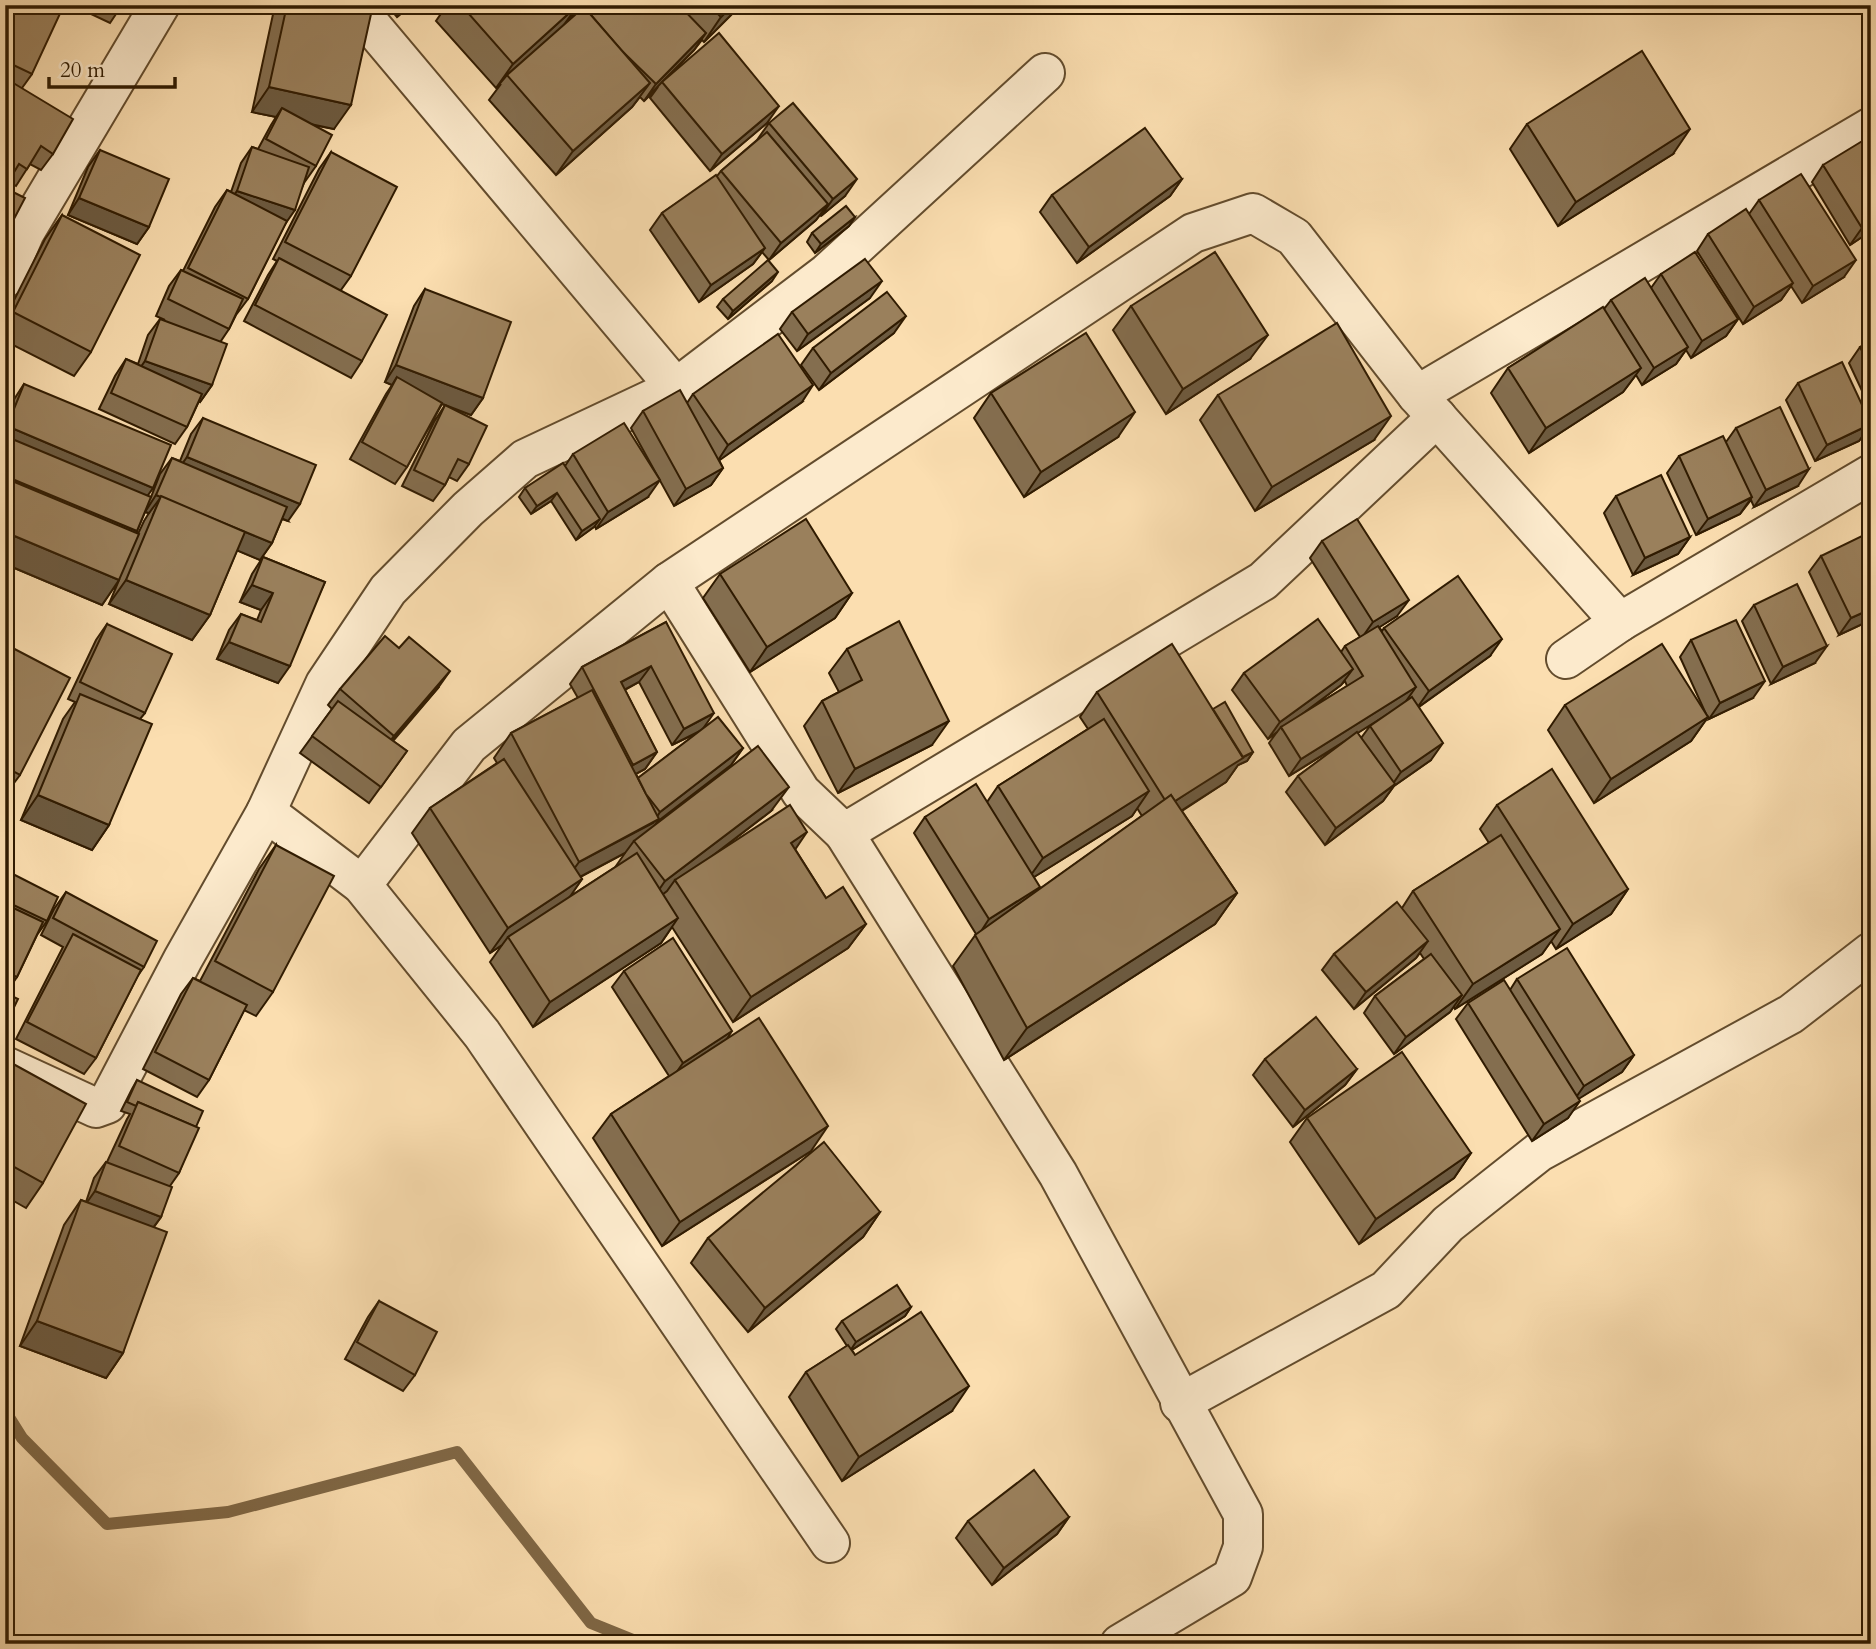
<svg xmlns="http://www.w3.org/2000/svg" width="1876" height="1649" font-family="Cardo,serif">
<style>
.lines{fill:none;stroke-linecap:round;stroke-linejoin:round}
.stream{stroke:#806846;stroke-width:12}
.minor-casing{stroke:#634c2d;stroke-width:42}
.minor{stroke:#fceacc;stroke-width:38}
.wall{fill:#846e4f;stroke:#301b01;stroke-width:2;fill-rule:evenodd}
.shaded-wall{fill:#6c5a40;stroke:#301b01;stroke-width:2}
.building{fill:#9a805c;stroke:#301b01;stroke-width:2}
</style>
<rect width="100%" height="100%" fill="#fbdeb0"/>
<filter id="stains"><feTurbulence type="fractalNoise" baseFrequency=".00286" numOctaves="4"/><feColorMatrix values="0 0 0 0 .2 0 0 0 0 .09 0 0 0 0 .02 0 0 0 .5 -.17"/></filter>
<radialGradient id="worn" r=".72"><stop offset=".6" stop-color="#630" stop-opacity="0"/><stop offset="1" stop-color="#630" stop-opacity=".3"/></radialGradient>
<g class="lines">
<!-- stream -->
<polyline class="stream" points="5,1411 22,1438 107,1524 228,1512 457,1452 591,1623 643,1644"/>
<!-- minor casing -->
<g class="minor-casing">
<g id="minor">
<polyline points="354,5 676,388"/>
<polyline points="5,278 25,232 160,5"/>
<polyline points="1417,395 1871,127"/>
<polyline points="669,582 801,792 844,833 1263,581 1437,417"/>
<polyline points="1566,659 1620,622 1871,474"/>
<polyline points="266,812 362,885 482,1034 830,1543"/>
<polyline points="844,833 1058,1174 1243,1514 1243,1547 1232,1577 1120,1644"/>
<polyline points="362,885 469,745 669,582 1193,233 1253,213 1294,237 1417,395 1620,622"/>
<polyline points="5,1066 96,1108 107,1104 183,959 266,812 325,684 388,590 468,509 525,459 676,388 827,273 1045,73"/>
<polyline points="1180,1403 1386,1290 1448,1224 1539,1152 1791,1014 1871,952"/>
</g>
</g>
<!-- minor -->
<use href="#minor" class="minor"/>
</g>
<!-- wall -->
<g class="wall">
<polygon points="5,5 32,74 22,88 53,154 41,170 30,164 16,186 8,181 5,186"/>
<polygon points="72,5 122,5 110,23"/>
<polygon points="275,5 373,5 334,129 313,125 316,166 304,183 286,222 248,299 236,315 229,329 221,341 212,385 200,402 199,401 187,427 175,444 99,409 115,376 126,359 138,364 148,335 160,319 165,320 156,316 169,286 181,270 183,271 215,207 227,190 231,192 241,163 252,147 258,149 271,125 276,117 252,112"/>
<polygon points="387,5 411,5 397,17"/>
<polygon points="447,5 578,5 565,24 570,19 581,5 741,5 704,42 702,40 694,50 671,74 767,123 710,171 650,98 658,87 644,101 640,97 632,107 556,175 489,100 501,84 496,88 436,21"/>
<polygon points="769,123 845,196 821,216 820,215 816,220 769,260 762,252 753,264 699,302 650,230 662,213 717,176 721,171 757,140"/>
<polygon points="1527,124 1673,154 1558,226 1510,149"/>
<polygon points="100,150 149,227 137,244 68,215 88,167"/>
<polygon points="331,152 351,276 341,290 362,361 351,378 244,321 268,275 277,261 273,259 319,169"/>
<polygon points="1823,165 1871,231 1850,245 1812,182"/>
<polygon points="1182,179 1170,196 1077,263 1040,212 1052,195"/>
<polygon points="1759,200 1844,277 1802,303 1791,286 1781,300 1743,324 1697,251 1708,234 1749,214"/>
<polygon points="62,215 91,352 74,376 5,341 5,318 45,239"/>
<polygon points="855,217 849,226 815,253 807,242 812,233"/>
<polygon points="1661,274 1738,319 1726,336 1691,358 1686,350 1676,364 1642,385 1636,375 1623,392 1529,453 1491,393 1508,368 1604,309 1611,300 1651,288"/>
<polygon points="772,281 728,319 717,307 723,299"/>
<polygon points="425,289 483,398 471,415 448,406 469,464 457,481 449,477 445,485 433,501 402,486 434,422 445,405 442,404 407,467 395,484 350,459 386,394 392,385 385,382 414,306"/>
<polygon points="870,298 797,351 780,329 792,312"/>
<polygon points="1131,306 1250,359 1166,414 1113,330"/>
<polygon points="894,333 819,390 801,365 813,348"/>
<polygon points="1871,342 1871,410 1849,363 1860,347"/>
<polygon points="1798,383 1871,425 1859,441 1815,461 1786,400"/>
<path d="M 24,384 L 153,488 L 147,496 L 151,497 L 160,474 L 172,458 L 180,461 L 191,434 L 203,418 L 288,521 L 282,519 L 272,543 L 260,560 L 237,550 L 210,615 L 192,640 L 109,604 L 119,580 L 102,605 L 5,564 L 5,418 L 13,401 ZM 145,512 L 149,513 L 144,521 L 138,534 L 136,533 Z"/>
<polygon points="991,393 1118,437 1024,497 974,418"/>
<polygon points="693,394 802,402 719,460 723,468 711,485 674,506 631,428 643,411 687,403"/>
<polygon points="1218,395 1374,440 1255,511 1200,420"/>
<polygon points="1736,428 1798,486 1754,507 1751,500 1740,514 1696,535 1667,473 1679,456 1726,442"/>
<polygon points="573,454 648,497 596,529 595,526 576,540 551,501 531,514 519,497 525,488 565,466"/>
<polygon points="1616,496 1690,537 1678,554 1633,575 1604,513"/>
<path d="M 1322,541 L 1397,616 L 1379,627 L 1382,631 L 1384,628 L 1490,656 L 1419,707 L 1431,760 L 1394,786 L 1383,801 L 1325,845 L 1286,792 L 1298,776 L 1346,741 L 1289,776 L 1269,743 L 1277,732 L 1268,739 L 1232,690 L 1244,673 L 1341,652 L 1345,646 L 1360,637 L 1310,558 ZM 1345,681 L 1347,686 L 1306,711 L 1341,685 ZM 1385,716 L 1370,726 L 1361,738 L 1357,733 Z"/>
<polygon points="1821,556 1871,620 1839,635 1809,572"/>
<polygon points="263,557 325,582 278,683 217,659 229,630 241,614 257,620 261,610 240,602 252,574"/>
<polygon points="720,574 852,593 835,618 750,672 703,598"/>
<polygon points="1754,605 1815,663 1771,684 1742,621"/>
<path d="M 666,622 L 703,728 L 743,748 L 731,765 L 656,824 L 771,811 L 719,851 L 795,849 L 826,898 L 866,924 L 848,948 L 733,1022 L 672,927 L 661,943 L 533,1027 L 490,962 L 502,945 L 490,953 L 412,833 L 430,808 L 497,763 L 494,758 L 511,733 L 578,698 L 570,684 L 582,667 ZM 639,682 L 672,745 L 699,732 L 638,778 L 636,774 L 645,769 L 657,752 L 625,690 ZM 625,853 L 616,866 L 617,866 L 569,897 L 582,879 L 580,877 Z"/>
<polygon points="107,624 145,713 140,719 109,825 92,850 21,820 63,719 75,702 68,699 96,640"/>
<polygon points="1691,640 1753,698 1709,719 1708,717 1691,741 1594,803 1548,730 1565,705 1706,714 1680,657"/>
<polygon points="5,644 20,775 5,795"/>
<polygon points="847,649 932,745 838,793 804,726 822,701 839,692 829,673"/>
<polygon points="438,688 393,741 407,751 369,803 300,753 332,709 328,705 340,689"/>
<path d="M 1097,692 L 1213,709 L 1253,752 L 1247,761 L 1238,765 L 1226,782 L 1182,811 L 1237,893 L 1215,924 L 1004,1060 L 953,966 L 976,934 L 914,833 L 925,817 L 987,802 L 998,786 L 1088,729 L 1080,717 ZM 1137,808 L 1142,816 L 1037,891 L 1034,877 L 1132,816 Z"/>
<polygon points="1497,805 1628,889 1611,914 1556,949 1551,941 1542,954 1455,1009 1454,1006 1450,1012 1394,1054 1364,1013 1375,996 1424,959 1420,953 1416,958 1354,1009 1322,970 1334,954 1402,908 1413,891 1489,843 1480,829"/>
<polygon points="276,845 273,992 256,1016 244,1010 209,1080 197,1097 143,1069 181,994 193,978 200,981 259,869"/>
<polygon points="5,870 47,921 37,935 17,977 6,993 5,1026"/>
<polygon points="66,892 144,967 137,977 96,1058 84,1074 16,1039 63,947 41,935 54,909"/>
<polygon points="624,971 727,1038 811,1151 662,1246 593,1138 611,1114 669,1076 612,987"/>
<polygon points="1517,979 1634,1055 1622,1072 1579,1098 1568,1118 1532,1141 1456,1019 1468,1003 1510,990"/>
<polygon points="1265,1059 1357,1069 1345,1085 1293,1127 1253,1075"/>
<polygon points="5,1062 43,1183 26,1208 5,1196"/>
<polygon points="137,1080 196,1127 179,1173 170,1186 161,1217 154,1227 123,1353 106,1378 20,1346 64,1225 81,1200 86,1202 94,1178 106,1162 107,1162 127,1119 130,1114 121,1111 132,1089"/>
<polygon points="1307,1118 1471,1153 1454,1178 1359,1244 1290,1142"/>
<polygon points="880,1212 863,1237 748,1332 691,1263 708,1238"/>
<polygon points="379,1301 415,1375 403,1391 345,1359 368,1317"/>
<polygon points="911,1307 905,1316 852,1350 855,1355 952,1411 842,1481 789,1397 806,1372 847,1346 836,1329 842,1321"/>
<polygon points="1069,1517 1057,1534 992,1585 956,1538 968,1521"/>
</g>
<!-- shaded-wall -->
<g class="shaded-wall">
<polygon points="406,5 411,5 397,17"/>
<polygon points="578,5 561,29 507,75 496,88 513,64"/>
<polygon points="733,5 741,5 704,42 721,17"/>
<polygon points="706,33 694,50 662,82 644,101 656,84"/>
<polygon points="650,83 632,107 556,175 573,151"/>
<polygon points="269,87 351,105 334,129 277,117 282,108 276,117 252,112"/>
<polygon points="779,106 767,123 710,171 722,154"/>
<polygon points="1690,129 1673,154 1558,226 1576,202"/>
<polygon points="857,179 845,196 821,216 833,199"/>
<polygon points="1182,179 1170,196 1077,263 1089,247"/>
<polygon points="237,191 295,210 283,227 225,208"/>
<polygon points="79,198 149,227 137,244 68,215"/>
<polygon points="828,204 816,220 769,260 781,243"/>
<polygon points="855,217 849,226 815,253 821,244"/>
<polygon points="1871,222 1871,231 1850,245 1862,228"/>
<polygon points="765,248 753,264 699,302 711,285"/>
<polygon points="1856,260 1844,277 1802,303 1813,286"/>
<polygon points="778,272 772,281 728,319 733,311"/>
<polygon points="882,281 870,298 797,351 808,334"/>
<polygon points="1793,283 1781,300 1743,324 1754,307"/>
<polygon points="906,316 894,333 819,390 831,373"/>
<polygon points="1738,319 1726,336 1691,358 1702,341"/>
<polygon points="1268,335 1250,359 1166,414 1183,389"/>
<polygon points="1688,347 1676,364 1642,385 1654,368"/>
<polygon points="145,361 212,385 200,402 133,378"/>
<polygon points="396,365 483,398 471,415 393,385 397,377 392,385 385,382"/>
<polygon points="1641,368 1623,392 1529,453 1546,428"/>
<polygon points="813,385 802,402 717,462 728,445"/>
<polygon points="1135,412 1118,437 1024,497 1041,472"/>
<polygon points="1391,416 1374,440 1255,511 1272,487"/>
<polygon points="1871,424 1859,441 1815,461 1827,445"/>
<polygon points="7,426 153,488 141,505 5,447 5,428"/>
<polygon points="187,457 300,504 288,521 175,474"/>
<polygon points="723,468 711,485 674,506 686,489"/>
<polygon points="1809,469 1798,486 1754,507 1766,490"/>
<polygon points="5,476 137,531 125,548 5,497"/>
<polygon points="660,480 648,497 596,529 608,512"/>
<polygon points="557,493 551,501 531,514 537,506"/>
<polygon points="156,495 161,497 149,513 145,512"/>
<polygon points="161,497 272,543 260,560 153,515"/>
<polygon points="1752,497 1740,514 1696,535 1708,519"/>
<polygon points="600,519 594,527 576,540 582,531"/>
<polygon points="5,532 119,580 102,605 5,564"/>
<polygon points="1690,537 1678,554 1633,575 1645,558"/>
<polygon points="126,580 210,615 192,640 109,604"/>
<polygon points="252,585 273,593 261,610 240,602"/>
<polygon points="852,593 835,618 750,672 767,647"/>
<polygon points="1409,600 1397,616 1361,639 1373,622"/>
<polygon points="1871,609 1871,620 1839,635 1851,618"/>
<polygon points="1502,639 1490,656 1417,708 1429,691"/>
<polygon points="229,642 290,666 278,683 217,659"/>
<polygon points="1827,646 1815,663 1771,684 1783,667"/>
<polygon points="651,666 639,682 609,698 621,682"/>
<polygon points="1353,669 1341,685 1282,729 1281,727 1277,732 1268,739 1280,722"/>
<polygon points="450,671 438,688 382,752 394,736"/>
<polygon points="1765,681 1753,698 1709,719 1720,703"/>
<polygon points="1416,687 1404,704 1289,776 1301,759"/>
<polygon points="714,713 702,730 672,745 684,729"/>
<polygon points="1708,717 1691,741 1594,803 1611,779"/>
<polygon points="949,721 932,745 838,793 855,769"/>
<polygon points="1443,743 1431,760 1394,786 1383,801 1325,845 1336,828 1390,788 1401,772"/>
<polygon points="743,748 731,765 657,822 642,844 634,841 625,853 561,887 579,862 653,823 660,812"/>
<polygon points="657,752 645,769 621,782 633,765"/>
<polygon points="1253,752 1247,761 1238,765 1226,782 1151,830 1168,806 1232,763"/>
<polygon points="789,787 771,811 677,883 675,880 667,891 648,906 665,881"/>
<polygon points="1149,791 1132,816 1026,882 1043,858"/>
<polygon points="38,795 109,825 92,850 21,820"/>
<polygon points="807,832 790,857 791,843"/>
<polygon points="582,879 565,904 508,937 502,945 490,953 508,928"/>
<polygon points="1040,887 1028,904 978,936 989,919"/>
<polygon points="1628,889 1611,914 1556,949 1573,924"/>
<polygon points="1237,893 1215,924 1004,1060 1027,1028"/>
<polygon points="678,918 661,943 533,1027 550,1002"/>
<polygon points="866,924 848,948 733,1022 751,997"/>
<polygon points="1560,929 1542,954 1455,1009 1473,984"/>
<polygon points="1428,941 1416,958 1354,1009 1366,992"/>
<polygon points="1462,995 1450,1012 1394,1054 1406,1037"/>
<polygon points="732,1031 721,1048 671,1080 683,1063"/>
<polygon points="1634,1055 1622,1072 1572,1103 1584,1086"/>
<polygon points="1357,1069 1345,1085 1293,1127 1305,1110"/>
<polygon points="1580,1101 1568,1118 1532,1141 1544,1124"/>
<polygon points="828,1126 811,1151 662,1246 680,1222"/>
<polygon points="1471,1153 1454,1178 1359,1244 1376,1219"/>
<polygon points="95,1191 161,1217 149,1233 83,1208"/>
<polygon points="880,1212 863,1237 748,1332 765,1308"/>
<polygon points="911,1307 905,1316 850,1351 856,1342"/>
<polygon points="37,1321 123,1353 106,1378 20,1346"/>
<polygon points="969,1386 952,1411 842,1481 859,1457"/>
<polygon points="1069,1517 1057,1534 992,1585 1004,1568"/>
</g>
<!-- building -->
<g class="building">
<polygon points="5,5 64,5 32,74 5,61"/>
<polygon points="287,5 373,5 351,105 269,87"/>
<polygon points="461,5 578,5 513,64"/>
<polygon points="581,5 679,5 706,33 656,84 620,49 584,7 581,10 579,7"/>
<polygon points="709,5 733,5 721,17"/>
<polygon points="584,7 650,83 573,151 507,75"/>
<polygon points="719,33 779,106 722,154 662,82"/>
<polygon points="1642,51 1690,129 1576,202 1527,124"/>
<polygon points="5,78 73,119 53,154 41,146 27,169 19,164 8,182 5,180"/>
<polygon points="793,103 857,179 833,199 769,123"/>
<polygon points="282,108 332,135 316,166 266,139"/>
<polygon points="1145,128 1182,179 1089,247 1052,195"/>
<polygon points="767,132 828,204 781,243 721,171"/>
<polygon points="1864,140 1871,150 1871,222 1862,228 1823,165"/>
<polygon points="252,147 309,167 295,210 237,191"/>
<polygon points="100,150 169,179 149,227 79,198"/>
<polygon points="331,152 397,187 351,276 285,242"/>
<polygon points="1801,174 1856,260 1813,286 1759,200"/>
<polygon points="716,175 765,248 711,285 662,213"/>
<polygon points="5,188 25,198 5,236"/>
<polygon points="227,190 287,221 248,299 188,268"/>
<polygon points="846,206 855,217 821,244 812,233"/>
<polygon points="1746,209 1793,283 1754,307 1708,234"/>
<polygon points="62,215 140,255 91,352 13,312"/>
<polygon points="1215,252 1268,335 1183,389 1131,306"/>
<polygon points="1695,252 1738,319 1702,341 1661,274"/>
<polygon points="279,258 387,315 362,361 255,305"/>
<polygon points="865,259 882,281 808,334 792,312"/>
<polygon points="768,260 778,272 733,311 723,299"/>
<polygon points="181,270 243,299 229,329 168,299"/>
<polygon points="1645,278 1688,347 1654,368 1611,300"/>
<polygon points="425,289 511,322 483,398 396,365"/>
<polygon points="887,292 906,316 831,373 813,348"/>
<polygon points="1603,307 1641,368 1546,428 1508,368"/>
<polygon points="160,319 227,344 212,385 145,361"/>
<polygon points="1337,323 1391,416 1272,487 1218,395"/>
<polygon points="1086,333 1135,412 1041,472 991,393"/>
<polygon points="778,334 813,385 728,445 693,394"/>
<polygon points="1871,342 1871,369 1860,347"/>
<polygon points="126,359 202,394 187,427 111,393"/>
<polygon points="1842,362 1871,424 1827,445 1798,383"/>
<polygon points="397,377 442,403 407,467 362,442"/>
<polygon points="24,384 171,445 153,488 7,426"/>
<polygon points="680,390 723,468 686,489 643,411"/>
<polygon points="445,405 487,426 469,464 458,459 445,485 414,470"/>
<polygon points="1780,407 1809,469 1766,490 1736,428"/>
<polygon points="203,418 316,465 300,504 187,457"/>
<polygon points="624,423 660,480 608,512 573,454"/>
<polygon points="5,436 151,497 137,531 5,476"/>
<polygon points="1723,436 1752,497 1708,519 1679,456"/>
<polygon points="172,458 287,507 272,543 156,495"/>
<polygon points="563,463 600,519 582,531 557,493 537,506 525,488"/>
<polygon points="1661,475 1690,537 1645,558 1616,496"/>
<polygon points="5,478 139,534 119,580 5,532"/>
<polygon points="161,496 245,532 210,615 126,580"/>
<polygon points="806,519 852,593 767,647 720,574"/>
<polygon points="1357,519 1409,600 1373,622 1322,541"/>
<polygon points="1866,534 1871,546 1871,609 1851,618 1821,556"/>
<polygon points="263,557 325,582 290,666 229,642 241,614 261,622 273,593 252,585"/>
<polygon points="1458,576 1502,639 1429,691 1384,628"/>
<polygon points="1797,584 1827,646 1783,667 1754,605"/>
<polygon points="1318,619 1353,669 1280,722 1244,673"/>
<polygon points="1736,620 1765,681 1720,703 1691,640"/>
<polygon points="899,621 949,721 855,769 822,701 862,680 847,649"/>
<polygon points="666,622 714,713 684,729 651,666 621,682 657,752 633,765 582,667"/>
<polygon points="107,624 172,654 145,713 80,682"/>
<polygon points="1378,626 1416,687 1301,759 1281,727 1363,676 1345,646"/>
<polygon points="385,636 399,648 409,637 450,671 394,736 340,689"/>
<polygon points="5,644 70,678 20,775 5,767"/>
<polygon points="1172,644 1243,758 1175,801 1171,795 1165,800 1097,692"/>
<polygon points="1662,644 1708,717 1611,779 1565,705"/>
<polygon points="592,690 659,819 579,862 511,733"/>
<polygon points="80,694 152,724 109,825 38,795"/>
<polygon points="1412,697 1443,743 1401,772 1370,726"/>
<polygon points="338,701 407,751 381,787 312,736"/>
<polygon points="1225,702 1253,752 1243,757 1213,709"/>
<polygon points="718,717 743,748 660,812 646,794 638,778"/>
<polygon points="1104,719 1149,791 1043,858 998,786"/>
<polygon points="1357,732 1395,784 1336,828 1298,776"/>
<polygon points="758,746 789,787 665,881 634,841"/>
<polygon points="504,759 582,879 508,928 430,808"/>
<polygon points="1552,769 1628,889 1573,924 1497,805"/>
<polygon points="976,784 1040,887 989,919 925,817"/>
<polygon points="1171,795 1237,893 1027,1028 975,935"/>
<polygon points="790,805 807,832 791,843 826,898 843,887 866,924 751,997 675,880"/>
<polygon points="1501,835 1560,929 1473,984 1413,891"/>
<polygon points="276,845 334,876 273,992 215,961"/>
<polygon points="637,853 678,918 550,1002 508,937"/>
<polygon points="5,870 58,897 47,921 5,901"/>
<polygon points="66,892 157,941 144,967 53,918"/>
<polygon points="1397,902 1428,941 1366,992 1334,954"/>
<polygon points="5,904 43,922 17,977 5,972"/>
<polygon points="73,934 141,970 96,1058 27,1022"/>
<polygon points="673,938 732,1031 683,1063 624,971"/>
<polygon points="1567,948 1634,1055 1584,1086 1517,979"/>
<polygon points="1431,954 1462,995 1406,1037 1375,996"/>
<polygon points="193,978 247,1005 209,1080 155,1052"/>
<polygon points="1504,980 1580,1101 1544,1124 1468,1003"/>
<polygon points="5,993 18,999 5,1026"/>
<polygon points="1316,1017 1357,1069 1305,1110 1265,1059"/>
<polygon points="759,1018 828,1126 680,1222 611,1114"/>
<polygon points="1402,1052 1471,1153 1376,1219 1307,1118"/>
<polygon points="6,1060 86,1104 43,1183 5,1162 5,1062"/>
<polygon points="137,1080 203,1111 196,1127 138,1102 136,1106 127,1102"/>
<polygon points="138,1102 199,1128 179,1173 119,1146"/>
<polygon points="824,1142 880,1212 765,1308 708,1238"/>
<polygon points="106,1162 172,1187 161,1217 95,1191"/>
<polygon points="81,1200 167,1232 123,1353 37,1321"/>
<polygon points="897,1285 911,1307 856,1342 842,1321"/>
<polygon points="379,1301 437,1332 415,1375 357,1342"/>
<polygon points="921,1312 969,1386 859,1457 806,1372 848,1345 855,1355"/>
<polygon points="1034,1470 1069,1517 1004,1568 968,1521"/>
</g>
<!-- margin -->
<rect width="1876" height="1649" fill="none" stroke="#fbdeb0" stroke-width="28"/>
<rect x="7" y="7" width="1862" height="1635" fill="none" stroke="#301b01" stroke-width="3.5"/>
<rect x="14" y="14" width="1848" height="1621" fill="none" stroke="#301b01" stroke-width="2"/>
<!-- scale -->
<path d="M49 77v10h126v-10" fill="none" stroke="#301b01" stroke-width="3.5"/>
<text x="60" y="77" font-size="21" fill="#301b01" stroke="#fceacc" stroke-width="5" paint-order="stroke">20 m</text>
<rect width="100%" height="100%" filter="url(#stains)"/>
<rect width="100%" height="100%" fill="url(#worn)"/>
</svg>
